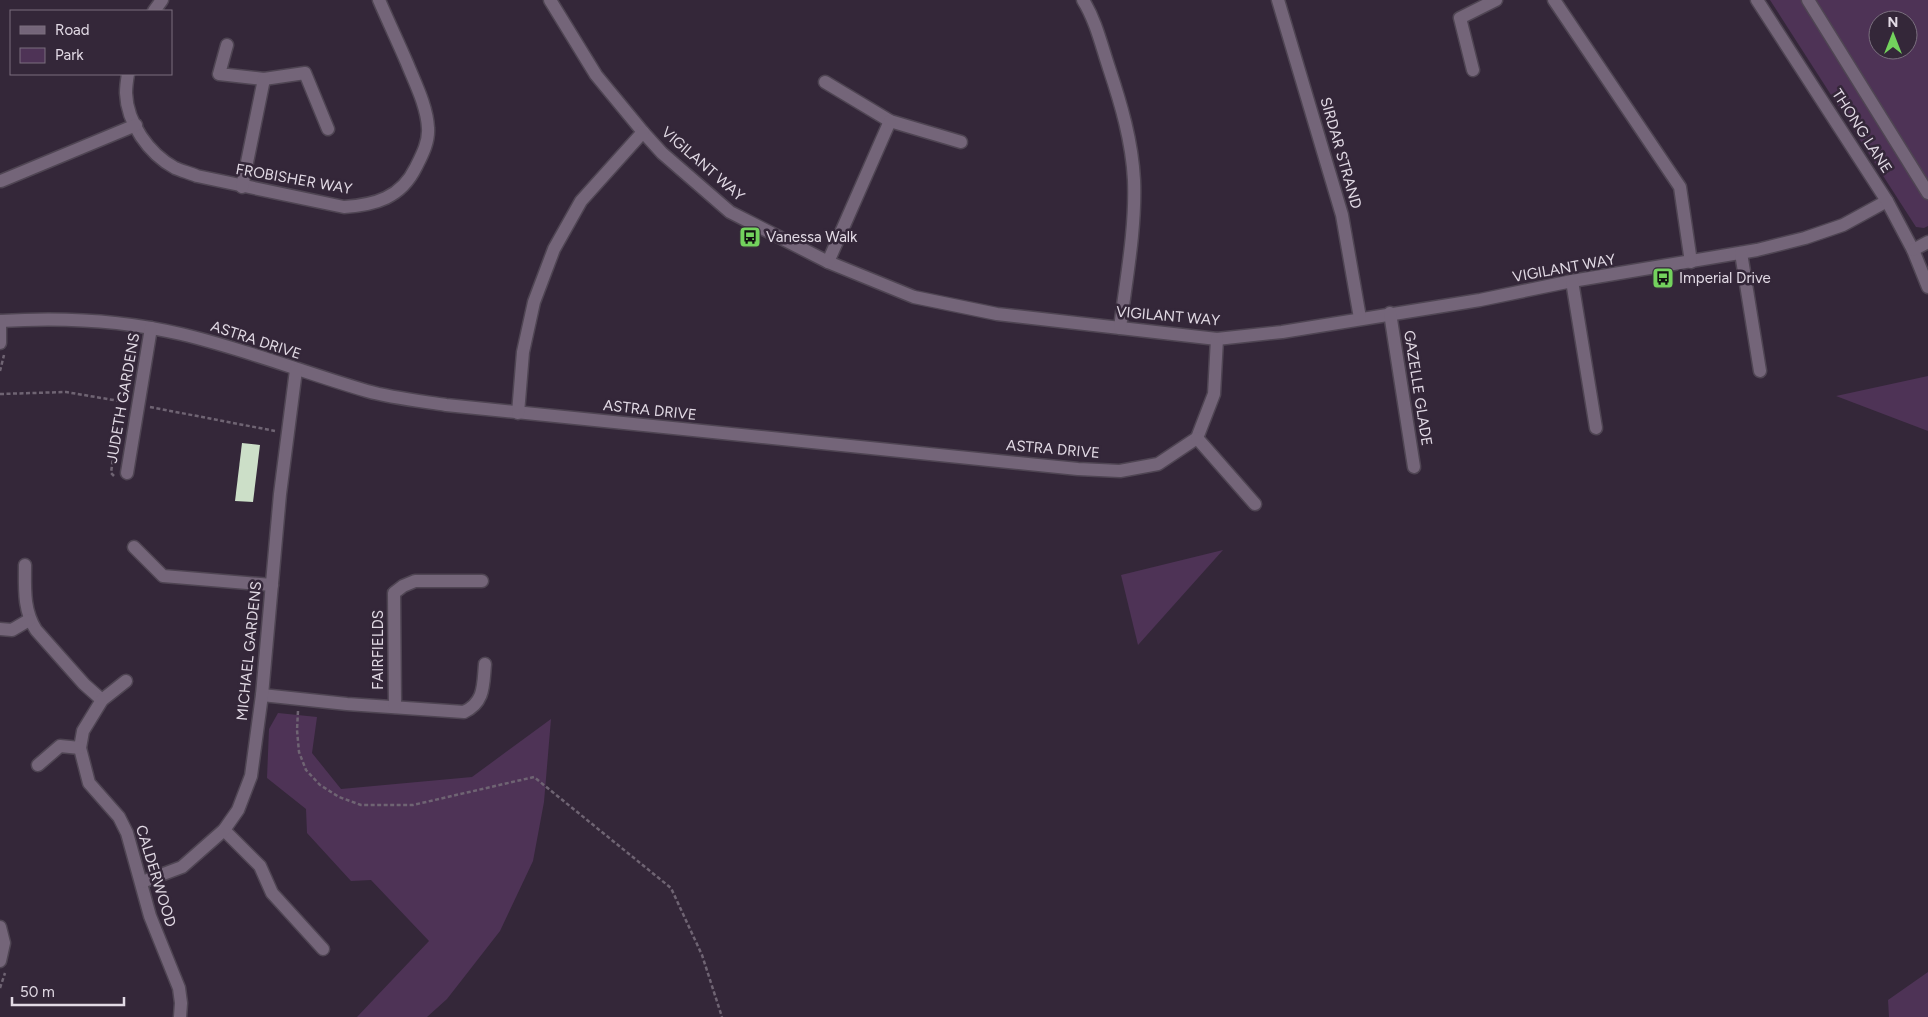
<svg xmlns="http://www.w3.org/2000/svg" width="1928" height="1017" font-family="Figtree,sans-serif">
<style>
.green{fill:#4e3356;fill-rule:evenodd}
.building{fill:#ccdfc8}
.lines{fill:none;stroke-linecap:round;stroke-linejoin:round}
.minor-casing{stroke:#4f4553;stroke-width:15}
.path{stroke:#6f6473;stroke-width:2.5;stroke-dasharray:4 2.5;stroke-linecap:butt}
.minor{stroke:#746579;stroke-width:12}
.labels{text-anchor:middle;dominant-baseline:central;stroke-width:5;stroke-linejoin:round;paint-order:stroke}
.street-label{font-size:15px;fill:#e2dae5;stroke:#342739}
.poi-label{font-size:15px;fill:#e2dae5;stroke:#342739;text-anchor:start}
</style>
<rect width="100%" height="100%" fill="#342739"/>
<!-- green -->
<g class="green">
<path d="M 1770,0 L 1928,0 L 1928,226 L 1924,228 L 1916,227 ZM 1878,20 L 1908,20 L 1908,50 L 1878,50 Z"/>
<polygon points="1928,376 1928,431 1836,396"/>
<polygon points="1223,550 1138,645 1121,575"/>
<polygon points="278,713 317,717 312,753 341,789 472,777 551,719 544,802 533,861 500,931 447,999 427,1017 357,1017 429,941 371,880 351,881 307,833 306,809 267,778 269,729"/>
<polygon points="1928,972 1928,1017 1889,1017 1888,1000"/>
</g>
<!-- building -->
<polygon class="building" points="242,443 260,445 253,502 235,501"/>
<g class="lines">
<!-- minor casing -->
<g class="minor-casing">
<g id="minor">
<polyline points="550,0 596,75 643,132 662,153 730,212 828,262 914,297 997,314 1217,339 1282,332 1480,300 1572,281 1757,250 1805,238 1843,225 1887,201"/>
<path d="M 1083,0 C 1096,21 1101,44 1109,68 C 1121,104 1132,141 1134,180 C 1136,228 1126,280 1120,328"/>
<polyline points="1278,0 1342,215 1360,318"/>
<polyline points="1554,0 1680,187 1691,262"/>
<polyline points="1757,0 1887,201 1913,250 1928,287"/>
<polyline points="1808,0 1928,193"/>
<polyline points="154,11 162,0"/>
<polyline points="227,45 219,74 264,79 305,73 328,129"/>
<polyline points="1473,70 1460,18 1496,0"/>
<path d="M 128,74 C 127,80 126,87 126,93 C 127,123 149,154 175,168 C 182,171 190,173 197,176 L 344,207 C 375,205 401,198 416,167 C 422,155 429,142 428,128 C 427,106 415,83 407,63 C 398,42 388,21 379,0"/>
<polyline points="825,82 890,121 961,142"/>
<polyline points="1,181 136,125"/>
<polyline points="242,187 264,79"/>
<polyline points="1913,250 1928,242"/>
<polyline points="1741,253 1760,371"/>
<polyline points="828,262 890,121"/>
<polyline points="1572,281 1596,428"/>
<polyline points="1390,313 1414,467"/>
<path d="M 0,321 C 61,317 122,320 181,334 C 245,349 305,373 367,391 C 392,398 420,401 446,405 L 1078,469 L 1120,471 L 1158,464 L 1197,438 L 1214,394 L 1217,339"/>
<polyline points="0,343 0,321"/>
<polyline points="518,413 523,352 534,302 554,249 581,201 643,132"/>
<polyline points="1197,438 1255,504"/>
<polyline points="127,473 151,328"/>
<polyline points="134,547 163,576 272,585"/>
<path d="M 25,565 C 25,587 23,610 36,630 L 84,684 L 102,700"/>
<polyline points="0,629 12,630 29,620"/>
<polyline points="126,681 102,700 83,731 80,748 89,783 119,817 127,833 150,916 179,988 181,1003 180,1017"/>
<path d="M 262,695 L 347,704 L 464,712 C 485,702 483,685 485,664"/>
<polyline points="395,707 394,593 403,586 415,581 482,581"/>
<polyline points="38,765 60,746 80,748"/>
<polyline points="224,830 260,866 272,893 323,949"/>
<polyline points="142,882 182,867 224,830 238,810 251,776 262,695 280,494 296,370"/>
<polyline points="0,927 4,943 0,961"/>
</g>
</g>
<!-- path -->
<g class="path">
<polyline points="0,371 4,355"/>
<polyline points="0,394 66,392 125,402"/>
<polyline points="150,407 275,431"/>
<polyline points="114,476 111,473 113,457 118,455"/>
<polyline points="298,711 297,730 299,752 306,770 320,785 339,797 361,805 413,805 534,777 671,888 702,955 722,1017"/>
<polyline points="0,988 5,973"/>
</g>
<!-- minor -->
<use href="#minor" class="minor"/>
</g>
<!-- icons -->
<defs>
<g id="bus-square" transform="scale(1.125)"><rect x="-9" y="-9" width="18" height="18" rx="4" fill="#73d25d" stroke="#342739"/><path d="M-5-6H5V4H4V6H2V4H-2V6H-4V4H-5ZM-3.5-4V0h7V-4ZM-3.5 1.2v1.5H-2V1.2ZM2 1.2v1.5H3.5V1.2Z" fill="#111"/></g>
</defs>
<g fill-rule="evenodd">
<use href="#bus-square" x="750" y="237"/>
<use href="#bus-square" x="1663" y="278"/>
</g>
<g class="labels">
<!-- street labels -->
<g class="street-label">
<text transform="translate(1862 131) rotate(57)">THONG LANE</text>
<text transform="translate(1341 153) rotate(74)">SIRDAR STRAND</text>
<text transform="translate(703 164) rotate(41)">VIGILANT WAY</text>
<text transform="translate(294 179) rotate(10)">FROBISHER WAY</text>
<text transform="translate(1564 268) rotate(-10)">VIGILANT WAY</text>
<text transform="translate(1168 316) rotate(5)">VIGILANT WAY</text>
<text transform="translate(256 340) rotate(18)">ASTRA DRIVE</text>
<text transform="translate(1418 388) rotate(81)">GAZELLE GLADE</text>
<text transform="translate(123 398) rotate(-80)">JUDETH GARDENS</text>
<text transform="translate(650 410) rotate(6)">ASTRA DRIVE</text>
<text transform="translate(1053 449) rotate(5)">ASTRA DRIVE</text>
<text transform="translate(378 650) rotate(-90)">FAIRFIELDS</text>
<text transform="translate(249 651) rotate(-84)">MICHAEL GARDENS</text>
<text transform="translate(156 876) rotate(73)">CALDERWOOD</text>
</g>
<!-- poi labels -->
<g class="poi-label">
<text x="766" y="237">Vanessa Walk</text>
<text x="1679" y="278">Imperial Drive</text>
</g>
</g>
<!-- legend -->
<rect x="10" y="10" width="162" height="65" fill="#342739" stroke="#7a6f7e"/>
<rect x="20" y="26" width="25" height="8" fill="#746579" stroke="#7a6f7e"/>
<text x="55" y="35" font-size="15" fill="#e2dae5">Road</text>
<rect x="20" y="48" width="25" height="15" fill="#4e3356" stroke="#7a6f7e"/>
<text x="55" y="60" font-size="15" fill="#e2dae5">Park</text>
<!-- north arrow -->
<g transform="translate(1893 35)"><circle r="24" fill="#342739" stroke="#7a6f7e"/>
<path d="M0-4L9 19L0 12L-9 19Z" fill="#73d25d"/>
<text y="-8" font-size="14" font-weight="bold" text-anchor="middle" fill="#e2dae5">N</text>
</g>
<!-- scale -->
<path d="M12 997v8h112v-8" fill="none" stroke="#e2dae5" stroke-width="2.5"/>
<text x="20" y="997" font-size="15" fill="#e2dae5" stroke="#342739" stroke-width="4" paint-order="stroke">50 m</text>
</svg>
